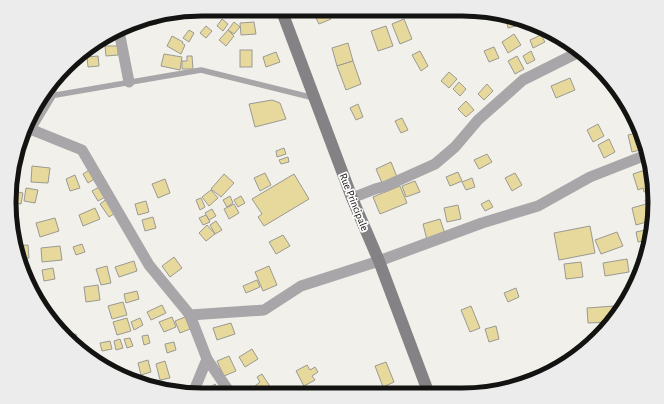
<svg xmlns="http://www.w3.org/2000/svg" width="664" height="404" font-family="'Alegreya Sans',sans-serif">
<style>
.building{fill:#e7d99b;stroke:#9a9994}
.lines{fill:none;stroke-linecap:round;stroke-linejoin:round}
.lane{stroke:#a8a6a8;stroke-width:5.5}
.street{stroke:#a8a6a8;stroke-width:11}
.secondary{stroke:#858285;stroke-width:12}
.labels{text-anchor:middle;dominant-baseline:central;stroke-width:3.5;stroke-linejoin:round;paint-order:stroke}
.street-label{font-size:11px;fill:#131311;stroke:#fff}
.rim{fill:none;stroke:#131311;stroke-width:5}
</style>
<rect width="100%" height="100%" fill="#f2f0ea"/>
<!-- building -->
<g class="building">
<polygon points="328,11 331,19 319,24 315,16"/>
<polygon points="156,17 157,24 142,27 141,19"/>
<polygon points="512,17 514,18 516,26 508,28 506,19"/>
<polygon points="222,19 228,24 223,31 217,26"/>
<polygon points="404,19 412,39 400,44 392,24"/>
<polygon points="518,19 526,21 527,24 519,25"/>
<polygon points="138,20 139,27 127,29 126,27"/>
<polygon points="234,22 240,27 234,34 228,30"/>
<polygon points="254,22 256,34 241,35 240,23"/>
<polygon points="206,26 212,31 206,38 200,33"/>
<polygon points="386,26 393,46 378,51 371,31"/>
<polygon points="189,30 194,33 189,42 183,38"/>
<polygon points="228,30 234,36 226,46 219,40"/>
<polygon points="514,34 521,45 508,53 502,42"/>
<polygon points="541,35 545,42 533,48 530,40"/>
<polygon points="172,36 183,42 182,43 185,45 181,54 167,46"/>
<polygon points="348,43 353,61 337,66 332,48"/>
<polygon points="105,46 118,46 118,55 106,56"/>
<polygon points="494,47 499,58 489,62 484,51"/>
<polygon points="84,50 87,57 76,58 83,50"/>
<rect x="240" y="50" width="12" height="17"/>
<polygon points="420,51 428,66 421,71 412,55"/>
<polygon points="531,51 535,60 527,64 523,56"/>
<polygon points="276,52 280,62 266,67 263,57"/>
<polygon points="164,54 182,57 180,70 161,66"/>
<polygon points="98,56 99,66 88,67 87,57"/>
<polygon points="187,56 192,56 193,69 182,69 182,61 187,61"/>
<polygon points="517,56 524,69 515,74 508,61"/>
<polygon points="353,61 361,84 346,90 337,66"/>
<polygon points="449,72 457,79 449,88 441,81"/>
<polygon points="570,78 575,90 556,98 551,86"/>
<polygon points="459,82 466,89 460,96 453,89"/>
<polygon points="487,84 493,91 484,100 478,94"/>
<polygon points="272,100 280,103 286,119 255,127 249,104"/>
<polygon points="466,101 474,110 466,117 458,109"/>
<polygon points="358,104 363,117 356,120 350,108"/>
<polygon points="402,118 408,130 401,133 395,121"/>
<polygon points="598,124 604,136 593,142 587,130"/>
<polygon points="638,133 644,149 632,152 628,135"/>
<polygon points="609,139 615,152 604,158 598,145"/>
<polygon points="284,148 286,154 277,157 276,151"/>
<polygon points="487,154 492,162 479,169 474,160"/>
<polygon points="288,157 289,162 281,164 279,160"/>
<polygon points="391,162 397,177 382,183 376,169"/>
<polygon points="32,166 50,168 48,183 31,182"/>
<polygon points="91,169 96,178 88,183 83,174"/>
<polygon points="645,170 646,174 650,173 653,181 649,183 651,190 644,192 643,188 638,190 633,174"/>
<polygon points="458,172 462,181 450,186 446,177"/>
<polygon points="265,173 271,185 260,191 254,178"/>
<polygon points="515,173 522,185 512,191 505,178"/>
<polygon points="224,174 234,183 221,197 211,189"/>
<polygon points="294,174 309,199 264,226 258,217 262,214 252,199"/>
<polygon points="75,175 80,188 70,191 66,179"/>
<polygon points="472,178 475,187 466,190 462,182"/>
<polygon points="165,179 170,193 158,198 152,184"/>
<polygon points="415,181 420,192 406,197 402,186"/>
<polygon points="101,186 107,196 98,201 92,191"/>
<polygon points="400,186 407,203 380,214 373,197"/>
<polygon points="26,188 38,190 35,203 24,201"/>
<polygon points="211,190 218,198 209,206 202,197"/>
<polygon points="13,191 23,193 21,204 11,202"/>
<polygon points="230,196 233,203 227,207 223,200"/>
<polygon points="241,196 245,203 238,207 234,200"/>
<polygon points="108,198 117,212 109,217 100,204"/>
<polygon points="201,198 205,207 200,210 196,200"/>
<polygon points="650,199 651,206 650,221 636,225 632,208 646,204 645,200"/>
<polygon points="489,200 493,207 485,211 481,204"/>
<polygon points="146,201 149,212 138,215 135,204"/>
<polygon points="234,204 239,213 229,219 224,209"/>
<polygon points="458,205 461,219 447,222 444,208"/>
<polygon points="95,208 100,219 83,226 79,215"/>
<polygon points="212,209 216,216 209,220 205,213"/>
<polygon points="206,215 210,222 203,225 199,218"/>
<polygon points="153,217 156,228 145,231 142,220"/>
<polygon points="55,218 59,231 40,237 36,223"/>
<polygon points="440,219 445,234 427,240 423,224"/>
<polygon points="216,221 222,230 215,234 210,225"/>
<polygon points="207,225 215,234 206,241 199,233"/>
<polygon points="590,226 595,253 559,260 554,233"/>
<polygon points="650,229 649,240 638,242 636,232"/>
<polygon points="617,232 623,246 601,254 595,240"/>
<polygon points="283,235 290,246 276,254 269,242"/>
<polygon points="82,244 85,252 76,255 73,247"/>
<polygon points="28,245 29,258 18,259 16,246"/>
<polygon points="60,246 62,260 42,262 41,248"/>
<polygon points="174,257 182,268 170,277 162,266"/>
<polygon points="627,259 629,272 605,276 603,263"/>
<polygon points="134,261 137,271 119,277 115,267"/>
<polygon points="581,262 583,277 566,279 564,264"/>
<polygon points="107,266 111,283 101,285 96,269"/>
<polygon points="269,266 277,285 263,291 255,272"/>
<polygon points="53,268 55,279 44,281 42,270"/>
<polygon points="257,280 260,287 246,293 243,286"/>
<polygon points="98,285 100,300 86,302 84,287"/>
<polygon points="516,288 519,297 508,302 504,293"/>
<polygon points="137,291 139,299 126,303 124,294"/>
<polygon points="123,302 127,315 112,319 108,306"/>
<polygon points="162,305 166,313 151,320 147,312"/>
<polygon points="471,306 480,328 470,332 461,310"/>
<polygon points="614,306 615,320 612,322 588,323 587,308"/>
<polygon points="172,317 176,327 164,332 159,322"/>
<polygon points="185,317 190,329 180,333 175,321"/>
<polygon points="127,318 131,331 117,335 113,322"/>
<polygon points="140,318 143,325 134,330 131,322"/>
<polygon points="231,323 235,334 217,340 213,328"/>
<polygon points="496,326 499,339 489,342 485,329"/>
<polygon points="76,334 79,349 66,336"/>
<polygon points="148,335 150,343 144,345 142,336"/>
<polygon points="130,338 133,346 127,348 124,339"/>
<polygon points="120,339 123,348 116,350 114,341"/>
<polygon points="110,341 112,349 102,351 100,343"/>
<polygon points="174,342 176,350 167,353 165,344"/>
<polygon points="252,349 258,359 245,367 239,357"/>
<polygon points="229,356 236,371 224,376 217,361"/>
<polygon points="148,360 151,372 141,375 138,363"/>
<polygon points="165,361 170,378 160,380 156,364"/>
<polygon points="386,362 394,382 383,387 375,366"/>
<polygon points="307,365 310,370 315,367 318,372 312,376 315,380 304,386 296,371"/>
<polygon points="262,374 271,388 263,394 261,394 255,386 260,382 257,377"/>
<polygon points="215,384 222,394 207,393 205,391"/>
<polygon points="325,390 326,394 316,394 316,392"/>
</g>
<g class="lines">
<!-- lane -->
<polyline class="lane" points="50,96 201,70 314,98"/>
<!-- street -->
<g class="street">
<polyline points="119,31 129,82"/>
<polyline points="53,80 50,96 30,129 82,150 149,265 190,315 264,310 301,286 379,261 482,223 538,206 590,177 646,155"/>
<polyline points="18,145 30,129 29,123"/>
<polyline points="352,198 375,189 386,186 435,164 455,147 478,120 523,80 581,51"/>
<polyline points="190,315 207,359 231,394"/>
<polyline points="193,393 207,359"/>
</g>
<!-- secondary -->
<polyline class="secondary" points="281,9 352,198 379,261 429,394"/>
</g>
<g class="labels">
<!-- street labels -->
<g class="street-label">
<text transform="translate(354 202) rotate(68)">Rue Principale</text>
</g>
</g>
<!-- crop -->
<path d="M0 0H664V404H0ZM202 16H462A186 186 0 0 1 648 202V202A186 186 0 0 1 462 388H202A186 186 0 0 1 16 202V202A186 186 0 0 1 202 16Z" fill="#ececec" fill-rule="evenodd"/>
<path class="rim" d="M202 16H462A186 186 0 0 1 648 202V202A186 186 0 0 1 462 388H202A186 186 0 0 1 16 202V202A186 186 0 0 1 202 16Z"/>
</svg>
